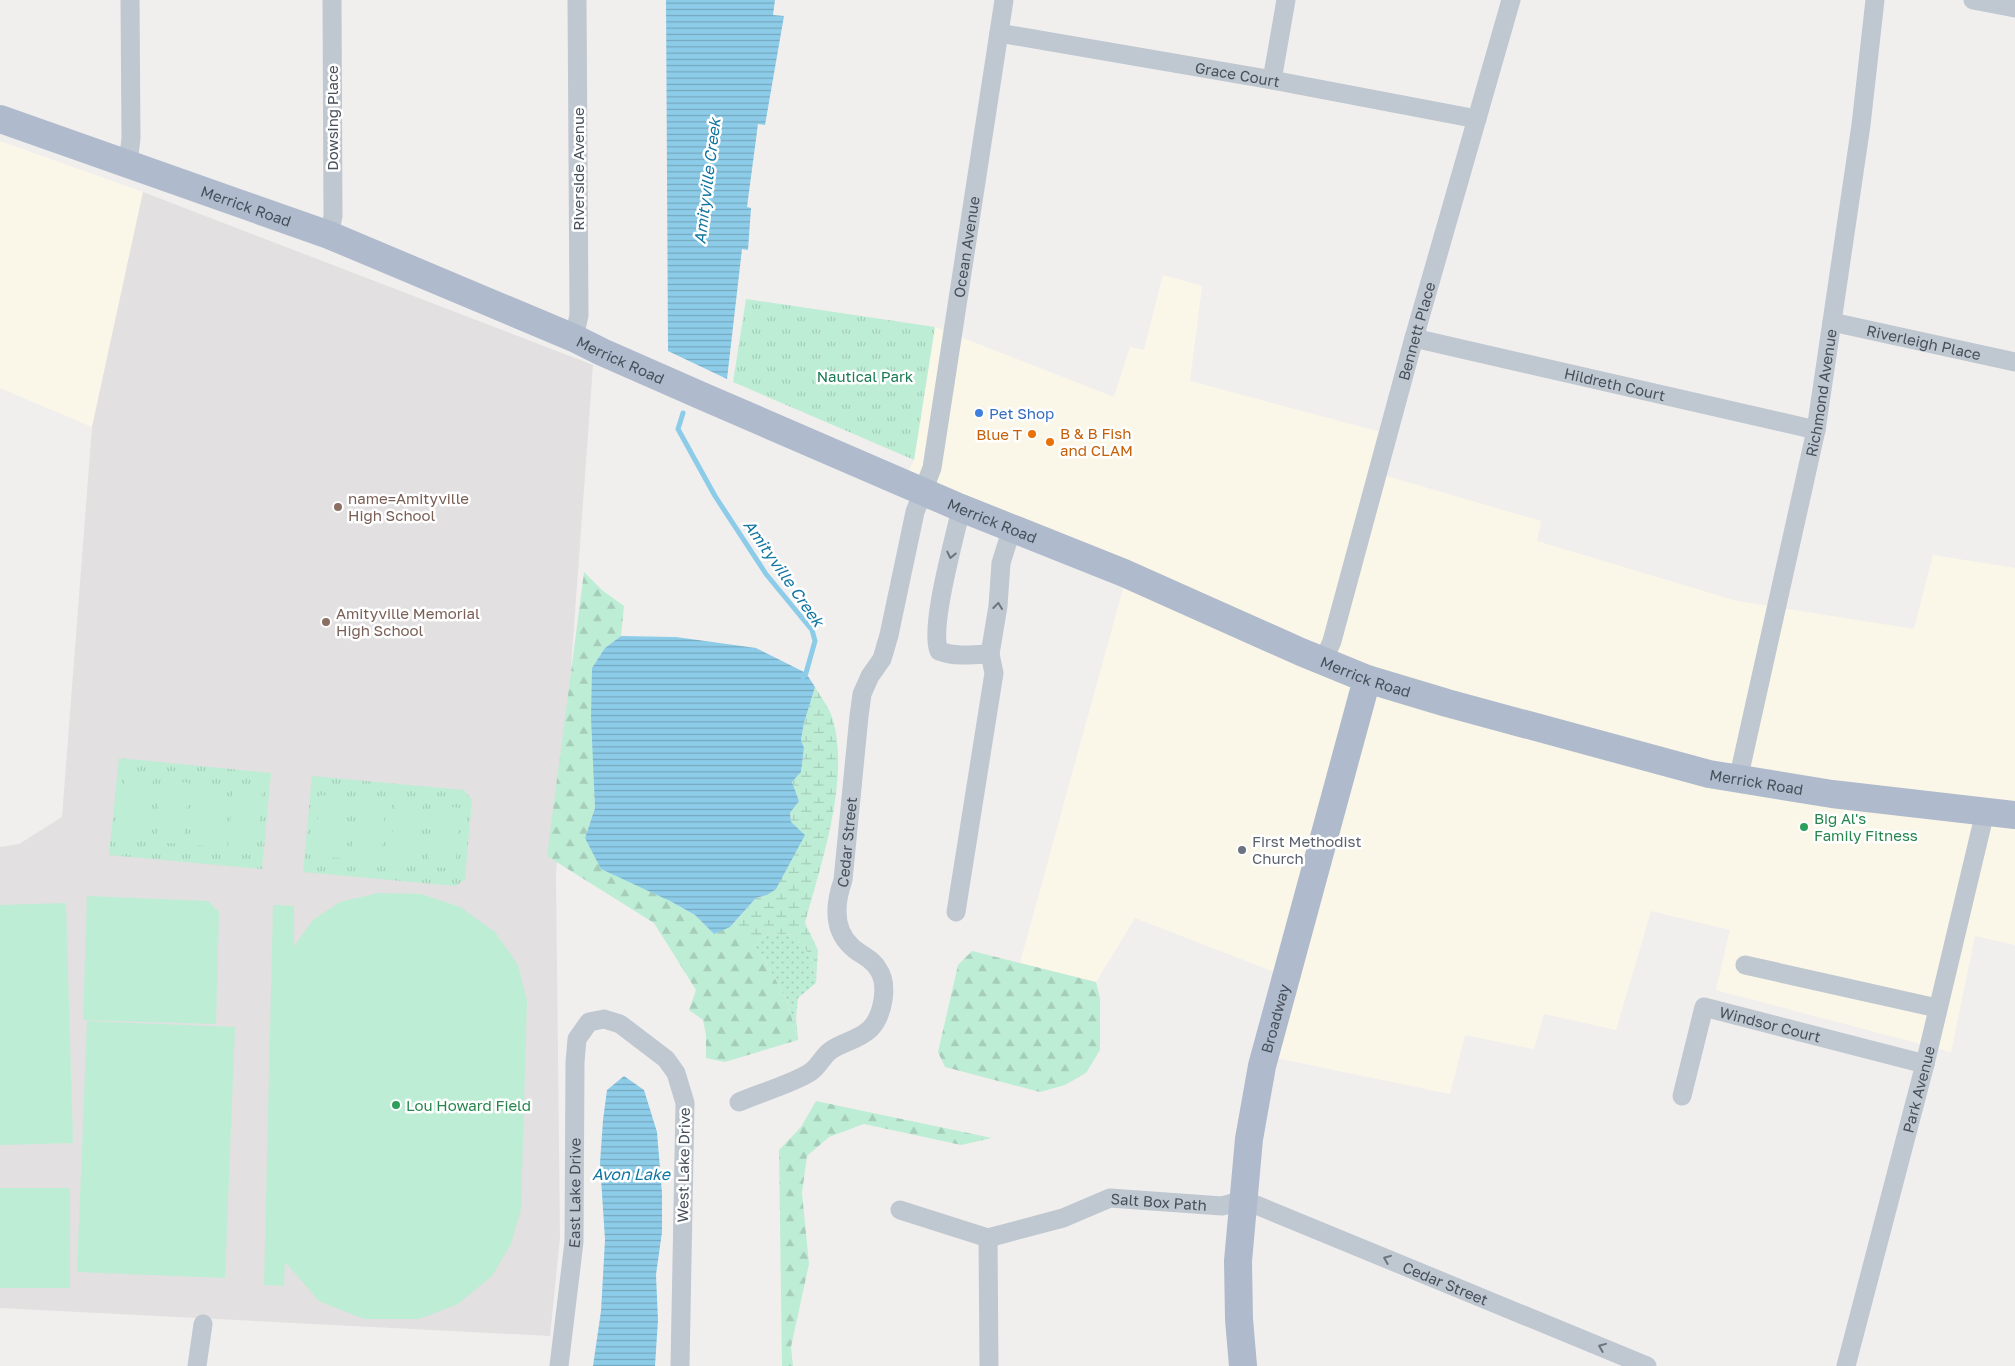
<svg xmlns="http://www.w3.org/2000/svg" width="2015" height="1366" font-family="'Golos Text',sans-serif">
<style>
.commercial{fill:#fbf7e8}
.education{fill:#e2e0e0}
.grass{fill:url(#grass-dots)}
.forest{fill:url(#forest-firs)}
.wetland{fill:url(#wetland-marsh)}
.park{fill:url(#park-tufts)}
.garden{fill:#beedd5}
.water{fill:url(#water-rules)}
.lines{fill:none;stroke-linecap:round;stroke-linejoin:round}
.stream{stroke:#8dcce8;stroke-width:5}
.street{stroke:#bfc7d0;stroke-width:19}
.primary{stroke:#afbbcc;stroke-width:28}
.oneway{stroke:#6b747e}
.shop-dot{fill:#3f7fe0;stroke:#fff;stroke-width:2}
.food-dot{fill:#e8710a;stroke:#fff;stroke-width:2}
.education-dot{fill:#8d6e63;stroke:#fff;stroke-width:2}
.leisure-dot{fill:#2e9e5b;stroke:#fff;stroke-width:2}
.worship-dot{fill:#6b7280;stroke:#fff;stroke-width:2}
.labels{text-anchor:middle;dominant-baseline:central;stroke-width:5;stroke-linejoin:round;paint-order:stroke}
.street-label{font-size:15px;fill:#47505b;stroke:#fff}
.park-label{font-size:15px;fill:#1b7a54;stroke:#fff}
.shop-label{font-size:15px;fill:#366cbe;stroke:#fff;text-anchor:start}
.food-label{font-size:15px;fill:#c56008;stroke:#fff;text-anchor:start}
.education-label{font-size:15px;fill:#785e54;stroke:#fff;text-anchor:start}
.leisure-label{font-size:15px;fill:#27864d;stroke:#fff;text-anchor:start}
.worship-label{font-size:15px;fill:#5b616d;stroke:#fff;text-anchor:start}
.water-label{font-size:16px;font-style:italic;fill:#1277a3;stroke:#fff}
</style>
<defs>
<pattern id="grass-dots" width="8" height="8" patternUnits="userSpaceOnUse" patternTransform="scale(1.25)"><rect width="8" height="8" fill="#beedd5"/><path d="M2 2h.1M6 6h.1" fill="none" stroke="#a5cdb9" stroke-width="1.8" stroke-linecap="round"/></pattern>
<pattern id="forest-firs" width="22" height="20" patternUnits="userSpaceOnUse" patternTransform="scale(1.25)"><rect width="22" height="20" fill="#beedd5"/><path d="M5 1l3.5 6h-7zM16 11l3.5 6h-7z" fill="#a5cdb9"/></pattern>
<pattern id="wetland-marsh" width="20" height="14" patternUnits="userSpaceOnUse" patternTransform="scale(1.25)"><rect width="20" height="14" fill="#beedd5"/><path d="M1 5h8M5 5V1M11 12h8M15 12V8" fill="none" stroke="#a5cdb9"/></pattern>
<pattern id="park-tufts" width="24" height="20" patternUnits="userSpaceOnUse" patternTransform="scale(1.25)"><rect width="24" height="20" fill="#beedd5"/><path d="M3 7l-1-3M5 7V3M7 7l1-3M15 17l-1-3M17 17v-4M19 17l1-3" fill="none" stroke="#a5cdb9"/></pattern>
<pattern id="water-rules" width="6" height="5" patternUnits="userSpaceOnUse" patternTransform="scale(1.25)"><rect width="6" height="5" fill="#8dcce8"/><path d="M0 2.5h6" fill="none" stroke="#75a8bf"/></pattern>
</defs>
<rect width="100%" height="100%" fill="#f1efee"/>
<!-- commercial -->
<g class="commercial">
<polygon points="0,141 143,192 92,427 0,388"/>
<polygon points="1163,275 1202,286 1190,381 1392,435 1376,473 1541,521 1537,541 1737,601 1914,629 1933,555 2015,568 2015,945 1975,936 1951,1052 1716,990 1730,930 1651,911 1616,1030 1544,1014 1534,1049 1465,1035 1450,1094 1262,1055 1282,975 1135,918 1096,982 1020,963 1126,578 900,488 914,460 935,327 1114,397 1130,347 1144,350"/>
</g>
<!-- education -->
<polygon class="education" points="143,192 593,365 556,875 560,1238 550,1336 0,1308 0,847 19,844 62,817 92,427"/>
<!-- grass -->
<path class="grass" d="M 769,933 L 795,935 C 808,952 815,961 816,983 L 798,998 L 796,1017 L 798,1040 L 786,998 L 762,956 L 753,946 Z"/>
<!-- forest -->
<g class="forest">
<polygon points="584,572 602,590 624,606 621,636 605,648 594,775 595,808 585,838 670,901 695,915 714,934 734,923 762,956 786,998 798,1040 725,1062 706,1058 706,1035 703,1020 689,1010 696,990 654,923 547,856"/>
<polygon points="972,951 1096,982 1100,998 1100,1050 1086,1073 1065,1085 1040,1092 945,1067 938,1052 958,965"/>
<polygon points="816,1101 992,1138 961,1145 864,1124 829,1137 807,1156 802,1193 809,1264 791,1347 793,1366 782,1366 779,1150 801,1127"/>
</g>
<!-- wetland -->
<path class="wetland" d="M 815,687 C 821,697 830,709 833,720 C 850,780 821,864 805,923 L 818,950 L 816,983 C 815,961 808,952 795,935 L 769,933 L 753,946 L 734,923 L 756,898 L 767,895 L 801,842 L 799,831 L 791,823 L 790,813 L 799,801 L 792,782 L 801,772 L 804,748 L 801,740 L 804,723 Z"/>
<!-- park -->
<g class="park">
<polygon points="746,299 935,327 914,460 733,382"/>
<polygon points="119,758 271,773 262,869 109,855"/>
<polygon points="312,776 464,790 472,800 465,879 456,886 303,872"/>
</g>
<!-- garden -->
<g class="garden">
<polygon points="125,777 153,779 147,840 119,838"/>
<polygon points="161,780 189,783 183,844 156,842"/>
<polygon points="197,783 225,786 220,847 192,845"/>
<polygon points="234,787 262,790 256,851 228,848"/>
<polygon points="320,795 348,797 342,858 314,856"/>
<polygon points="358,798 386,801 380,862 352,859"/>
<polygon points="395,802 423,804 418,865 390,863"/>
<polygon points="433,805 461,808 455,869 428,866"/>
<polygon points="378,893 421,894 460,907 495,932 518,965 527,1001 521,1209 511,1244 492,1276 458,1304 419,1319 364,1319 319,1301 285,1262 284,1286 264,1285 273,905 294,906 294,946 313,920 340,902"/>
<polygon points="87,896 208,901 219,912 216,1024 83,1020"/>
<polygon points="66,903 73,1143 0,1145 0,905"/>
<polygon points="87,1021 235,1027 225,1278 77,1272"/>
<rect x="0" y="1188" width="70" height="100"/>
</g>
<!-- water -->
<g class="water">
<polygon points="666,0 775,0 773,15 784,16 765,125 758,124 747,207 751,208 748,250 742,249 727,379 668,351"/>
<polygon points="621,636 676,637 756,648 806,673 815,687 804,723 801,740 804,748 801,772 792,782 799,801 790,813 791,822 805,835 776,889 767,895 756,898 730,927 714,934 695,915 670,901 601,869 585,838 595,808 591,717 592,668 605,648"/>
<polygon points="624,1076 644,1090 657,1132 662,1193 662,1232 656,1275 658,1320 655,1366 593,1366 601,1311 605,1240 600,1163 603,1120 607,1090"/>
</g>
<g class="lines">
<!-- stream -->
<polyline class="stream" points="683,413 678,429 715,496 766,574 812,630 815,641 806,673 803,677"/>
<!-- street -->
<g class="street">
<polyline points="1973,0 2015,8"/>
<path id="s1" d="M 999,33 L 1272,80 L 1477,119"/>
<polyline points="1272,80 1286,0"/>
<polyline points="128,164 131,138 130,0"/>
<polyline points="329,235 333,216 332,0"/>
<path id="s2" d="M 1832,322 L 2015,362"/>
<polyline points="574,338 579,315 577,0"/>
<path id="s3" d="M 1414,338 L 1816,430"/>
<path d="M 961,508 C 955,538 929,627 939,651 C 955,657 973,655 990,654"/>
<path id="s4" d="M 1323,662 L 1332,641 L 1414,338 L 1511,0"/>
<path id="s5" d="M 1738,780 L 1816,430 L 1861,125 L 1875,0"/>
<polyline points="956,912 994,673 990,654 998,606 1001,563 1012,528"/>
<polyline points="1745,965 1937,1008"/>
<path id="s6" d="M 1682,1096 L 1704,1007 L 1925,1064"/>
<path id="s7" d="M 739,1102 C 760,1093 791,1084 809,1073 C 818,1068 822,1057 830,1051 C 842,1042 859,1040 870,1029 C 883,1016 889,984 878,969 C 872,958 860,955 852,947 C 832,929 835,903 843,880 L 859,716 L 862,694 L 870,676 L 882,659 L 889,635 L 915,512 L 932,468 L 1004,0"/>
<path id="s8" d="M 900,1210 L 988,1238 L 1063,1218 L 1110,1198 L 1222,1206 L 1244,1200 L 1647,1366"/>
<polyline points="988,1238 989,1366"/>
<polyline points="197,1366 203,1324"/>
<path id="s9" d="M 559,1366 L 574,1242 L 575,1062 L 577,1039 L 589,1022 L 604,1019 L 620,1024 L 666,1059 L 676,1073 L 685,1103 L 680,1366"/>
<path id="s10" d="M 1846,1366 L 1925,1064 L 1985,812"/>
</g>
<!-- primary -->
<g class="primary">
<path id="s11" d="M 0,119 L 329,235 L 574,338 L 602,352 L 702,396 L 961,508 L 1124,573 L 1301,652 L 1367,679 L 1447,703 L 1709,774 L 1832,794 L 2015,815"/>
<path id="s12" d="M 1243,1366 L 1239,1319 L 1238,1261 L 1249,1139 L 1262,1066 L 1367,679"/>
</g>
</g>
<!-- one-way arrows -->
<defs><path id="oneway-chevron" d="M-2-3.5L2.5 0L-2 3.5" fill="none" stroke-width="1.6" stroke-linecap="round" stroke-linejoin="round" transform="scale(1.25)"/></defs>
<g class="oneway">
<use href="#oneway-chevron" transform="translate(951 555) rotate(102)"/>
<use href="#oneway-chevron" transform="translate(998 606) rotate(-83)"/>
<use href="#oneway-chevron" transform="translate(1387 1259) rotate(-158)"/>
<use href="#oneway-chevron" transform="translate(1602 1347) rotate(-158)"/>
</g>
<!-- markers -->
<circle class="shop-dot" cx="979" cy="413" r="5"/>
<g class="food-dot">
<circle cx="1032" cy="434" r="5"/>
<circle cx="1050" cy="442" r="5"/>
</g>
<g class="education-dot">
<circle cx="338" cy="507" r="5"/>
<circle cx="326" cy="622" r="5"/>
</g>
<g class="leisure-dot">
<circle cx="1804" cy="827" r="5"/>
<circle cx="396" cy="1105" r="5"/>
</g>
<circle class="worship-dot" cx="1242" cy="850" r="5"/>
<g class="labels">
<!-- street labels -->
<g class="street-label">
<text stroke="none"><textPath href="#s1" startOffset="242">Grace Court</textPath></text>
<text transform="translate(332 118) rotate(-90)">Dowsing Place</text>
<text transform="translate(578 169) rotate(-90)">Riverside Avenue</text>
<text stroke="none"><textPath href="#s11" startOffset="261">Merrick Road</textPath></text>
<text stroke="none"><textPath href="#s7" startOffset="972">Ocean Avenue</textPath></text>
<text stroke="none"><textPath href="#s4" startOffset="344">Bennett Place</textPath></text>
<text stroke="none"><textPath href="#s2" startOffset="94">Riverleigh Place</textPath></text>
<text stroke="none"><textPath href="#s11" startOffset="666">Merrick Road</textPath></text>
<text stroke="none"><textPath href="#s3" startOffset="206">Hildreth Court</textPath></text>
<text stroke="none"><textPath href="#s5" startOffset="396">Richmond Avenue</textPath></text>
<text stroke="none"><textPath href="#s11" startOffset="1071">Merrick Road</textPath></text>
<text stroke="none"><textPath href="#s11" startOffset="1476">Merrick Road</textPath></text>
<text stroke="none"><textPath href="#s11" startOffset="1881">Merrick Road</textPath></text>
<text stroke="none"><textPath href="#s7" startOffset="361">Cedar Street</textPath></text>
<text stroke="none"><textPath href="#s12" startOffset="351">Broadway</textPath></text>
<text stroke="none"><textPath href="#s6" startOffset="160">Windsor Court</textPath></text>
<text stroke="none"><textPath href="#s10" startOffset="286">Park Avenue</textPath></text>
<text transform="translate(683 1165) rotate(-89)">West Lake Drive</text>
<text stroke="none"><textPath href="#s9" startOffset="174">East Lake Drive</textPath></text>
<text stroke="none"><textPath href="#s8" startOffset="270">Salt Box Path</textPath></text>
<text stroke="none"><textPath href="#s8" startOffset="574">Cedar Street</textPath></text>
</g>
<!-- park labels -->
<g class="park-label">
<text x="865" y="376">Nautical Park</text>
</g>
<!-- shop labels -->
<g class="shop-label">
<text x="989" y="413">Pet Shop</text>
</g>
<!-- food labels -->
<g class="food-label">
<text x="1060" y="433">B &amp; B Fish<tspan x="1060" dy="17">and CLAM</tspan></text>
<text x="1022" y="434" text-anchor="end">Blue T</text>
</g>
<!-- education labels -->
<g class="education-label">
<text x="348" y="498">name=Amityville<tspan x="348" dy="17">High School</tspan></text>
<text x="336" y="613">Amityville Memorial<tspan x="336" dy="17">High School</tspan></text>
</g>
<!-- leisure labels -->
<g class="leisure-label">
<text x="1814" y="818">Big Al's<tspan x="1814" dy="17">Family Fitness</tspan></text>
<text x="406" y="1105">Lou Howard Field</text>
</g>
<!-- worship labels -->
<g class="worship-label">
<text x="1252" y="841">First Methodist<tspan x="1252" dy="17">Church</tspan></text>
</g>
<!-- water labels -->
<g class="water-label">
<text transform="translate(707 181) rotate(-83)">Amityville Creek</text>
<text transform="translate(784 573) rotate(55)">Amityville Creek</text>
<text x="631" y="1174">Avon Lake</text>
</g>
</g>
</svg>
